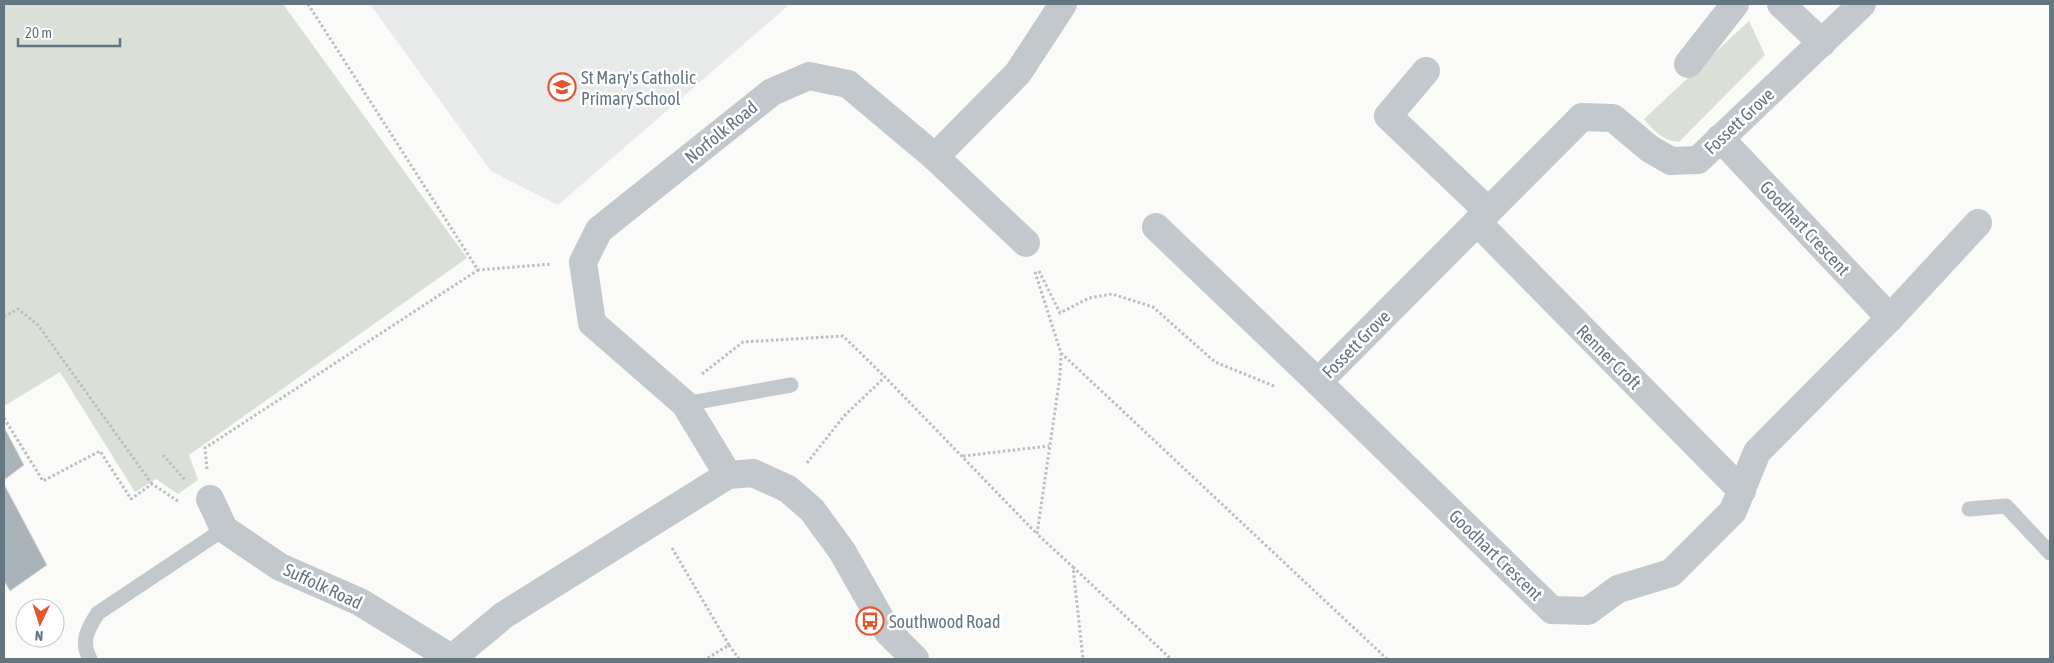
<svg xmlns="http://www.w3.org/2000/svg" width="2054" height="663" font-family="'Asap Condensed',sans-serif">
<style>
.built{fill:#e8e9e9}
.green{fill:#dadfd7}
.building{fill:#aab3b9;stroke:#dcdcda}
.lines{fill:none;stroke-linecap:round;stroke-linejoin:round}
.path{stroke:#bbbfc2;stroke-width:3;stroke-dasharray:2.5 2.5;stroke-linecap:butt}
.service{stroke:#c3c8cc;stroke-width:15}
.minor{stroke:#c3c8cc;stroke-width:28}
.labels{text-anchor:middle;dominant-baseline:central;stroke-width:5;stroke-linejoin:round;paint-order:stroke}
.poi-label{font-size:18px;fill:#657683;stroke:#fff;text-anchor:start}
.street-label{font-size:18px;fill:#657683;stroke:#fff}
</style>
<rect width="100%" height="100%" fill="#fafaf8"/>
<!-- built -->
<polygon class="built" points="370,4 790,4 558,205 491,171"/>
<!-- green -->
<g class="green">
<polygon points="4,4 283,4 467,258 189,455 198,480 178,494 156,479 135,492 60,372 4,406"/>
<path d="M 1749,21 L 1765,55 L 1679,142 C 1662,140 1655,132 1644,119 Z"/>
</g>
<!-- building -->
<g class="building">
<polygon points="4,427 24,465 4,480"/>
<polygon points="4,484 47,565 10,591 4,581"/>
</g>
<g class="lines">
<!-- path -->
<g class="path">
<polyline points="308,4 478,270 552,264"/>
<polyline points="1039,271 1060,313 1089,298 1112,294 1153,307 1215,362 1274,386"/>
<polyline points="1035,272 1061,353 1387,659"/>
<polyline points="4,317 18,309 38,325 152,484"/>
<polyline points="1061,353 1060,376 1037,534 1073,567 1083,659"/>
<polyline points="702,374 743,342 843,336 885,377"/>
<polyline points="4,418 43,481 100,451 131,499 152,484 178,501"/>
<polyline points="163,455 186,481"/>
<polyline points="963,456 1049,446"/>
<polyline points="807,463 844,416 885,377 1037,534"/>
<polyline points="207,469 205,448 478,270"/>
<polyline points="672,548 729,645 706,659"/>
<polyline points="1073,567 1171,659"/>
<polyline points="729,645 739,659"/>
</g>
<!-- service -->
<g class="service">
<polyline points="685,404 791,385"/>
<polyline points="1969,509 2006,506 2050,553"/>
<path d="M 90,659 C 80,642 88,628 98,613 L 224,529"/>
</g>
<!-- minor -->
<g class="minor">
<polyline points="1781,4 1822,43"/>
<polyline points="1688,64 1735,4"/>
<polyline points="1426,71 1388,116 1488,211"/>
<polyline points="935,157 1026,243"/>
<polyline points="1477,222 1742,491"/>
<polyline points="1156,227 1318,382 1582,117 1613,118 1650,149 1671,161 1698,160 1862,4"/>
<polyline points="1890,318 1978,223"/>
<polyline points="1318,382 1552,610 1588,611 1618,589 1671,573 1733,511 1757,452 1890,318 1720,138"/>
<polyline points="728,475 685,404 592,323 583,262 599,230 772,92 809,76 848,84 935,157 1018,73 1063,4"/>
<polyline points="210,499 224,529 280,567 360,602 451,658"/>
<polyline points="451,659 504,615 728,475 753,473 788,489 812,510 842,551 888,632 915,659"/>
</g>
</g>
<!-- icons -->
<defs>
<g id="school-ring" transform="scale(1.4375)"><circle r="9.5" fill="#fff" stroke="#e4572e" stroke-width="1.5"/><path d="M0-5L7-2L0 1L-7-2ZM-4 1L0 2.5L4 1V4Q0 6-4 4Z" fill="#e4572e"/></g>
<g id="bus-ring" transform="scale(1.4375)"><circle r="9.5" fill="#fff" stroke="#e4572e" stroke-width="1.5"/><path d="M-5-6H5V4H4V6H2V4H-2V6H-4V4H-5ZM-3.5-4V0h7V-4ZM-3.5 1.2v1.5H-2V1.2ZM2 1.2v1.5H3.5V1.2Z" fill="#e4572e"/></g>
</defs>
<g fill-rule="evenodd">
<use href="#school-ring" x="562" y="87"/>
<use href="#bus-ring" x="870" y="621"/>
</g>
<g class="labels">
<!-- poi labels -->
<g class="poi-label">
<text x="581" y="77">St Mary's Catholic<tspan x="581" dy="21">Primary School</tspan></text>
<text x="889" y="621">Southwood Road</text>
</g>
<!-- street labels -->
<g class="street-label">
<text transform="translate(1739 121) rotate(-43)">Fossett Grove</text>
<text transform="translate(721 132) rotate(-39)">Norfolk Road</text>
<text transform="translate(1805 228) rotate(47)">Goodhart Crescent</text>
<text transform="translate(1356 344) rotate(-45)">Fossett Grove</text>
<text transform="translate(1609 357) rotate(45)">Renner Croft</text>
<text transform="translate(1496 555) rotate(44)">Goodhart Crescent</text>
<text transform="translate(323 586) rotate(25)">Suffolk Road</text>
</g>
</g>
<!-- border -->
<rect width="2054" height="663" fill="none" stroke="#657683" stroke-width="10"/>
<!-- north arrow -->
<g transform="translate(40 623) rotate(184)"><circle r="24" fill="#ffffff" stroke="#c1c8cd"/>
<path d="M0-4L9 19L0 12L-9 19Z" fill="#e4572e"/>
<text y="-8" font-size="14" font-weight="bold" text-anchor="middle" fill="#657683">N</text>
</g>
<!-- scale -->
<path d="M18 38v8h102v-8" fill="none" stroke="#657683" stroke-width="2.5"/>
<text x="25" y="38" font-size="15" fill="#657683" stroke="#ffffff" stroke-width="4" paint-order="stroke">20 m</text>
</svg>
